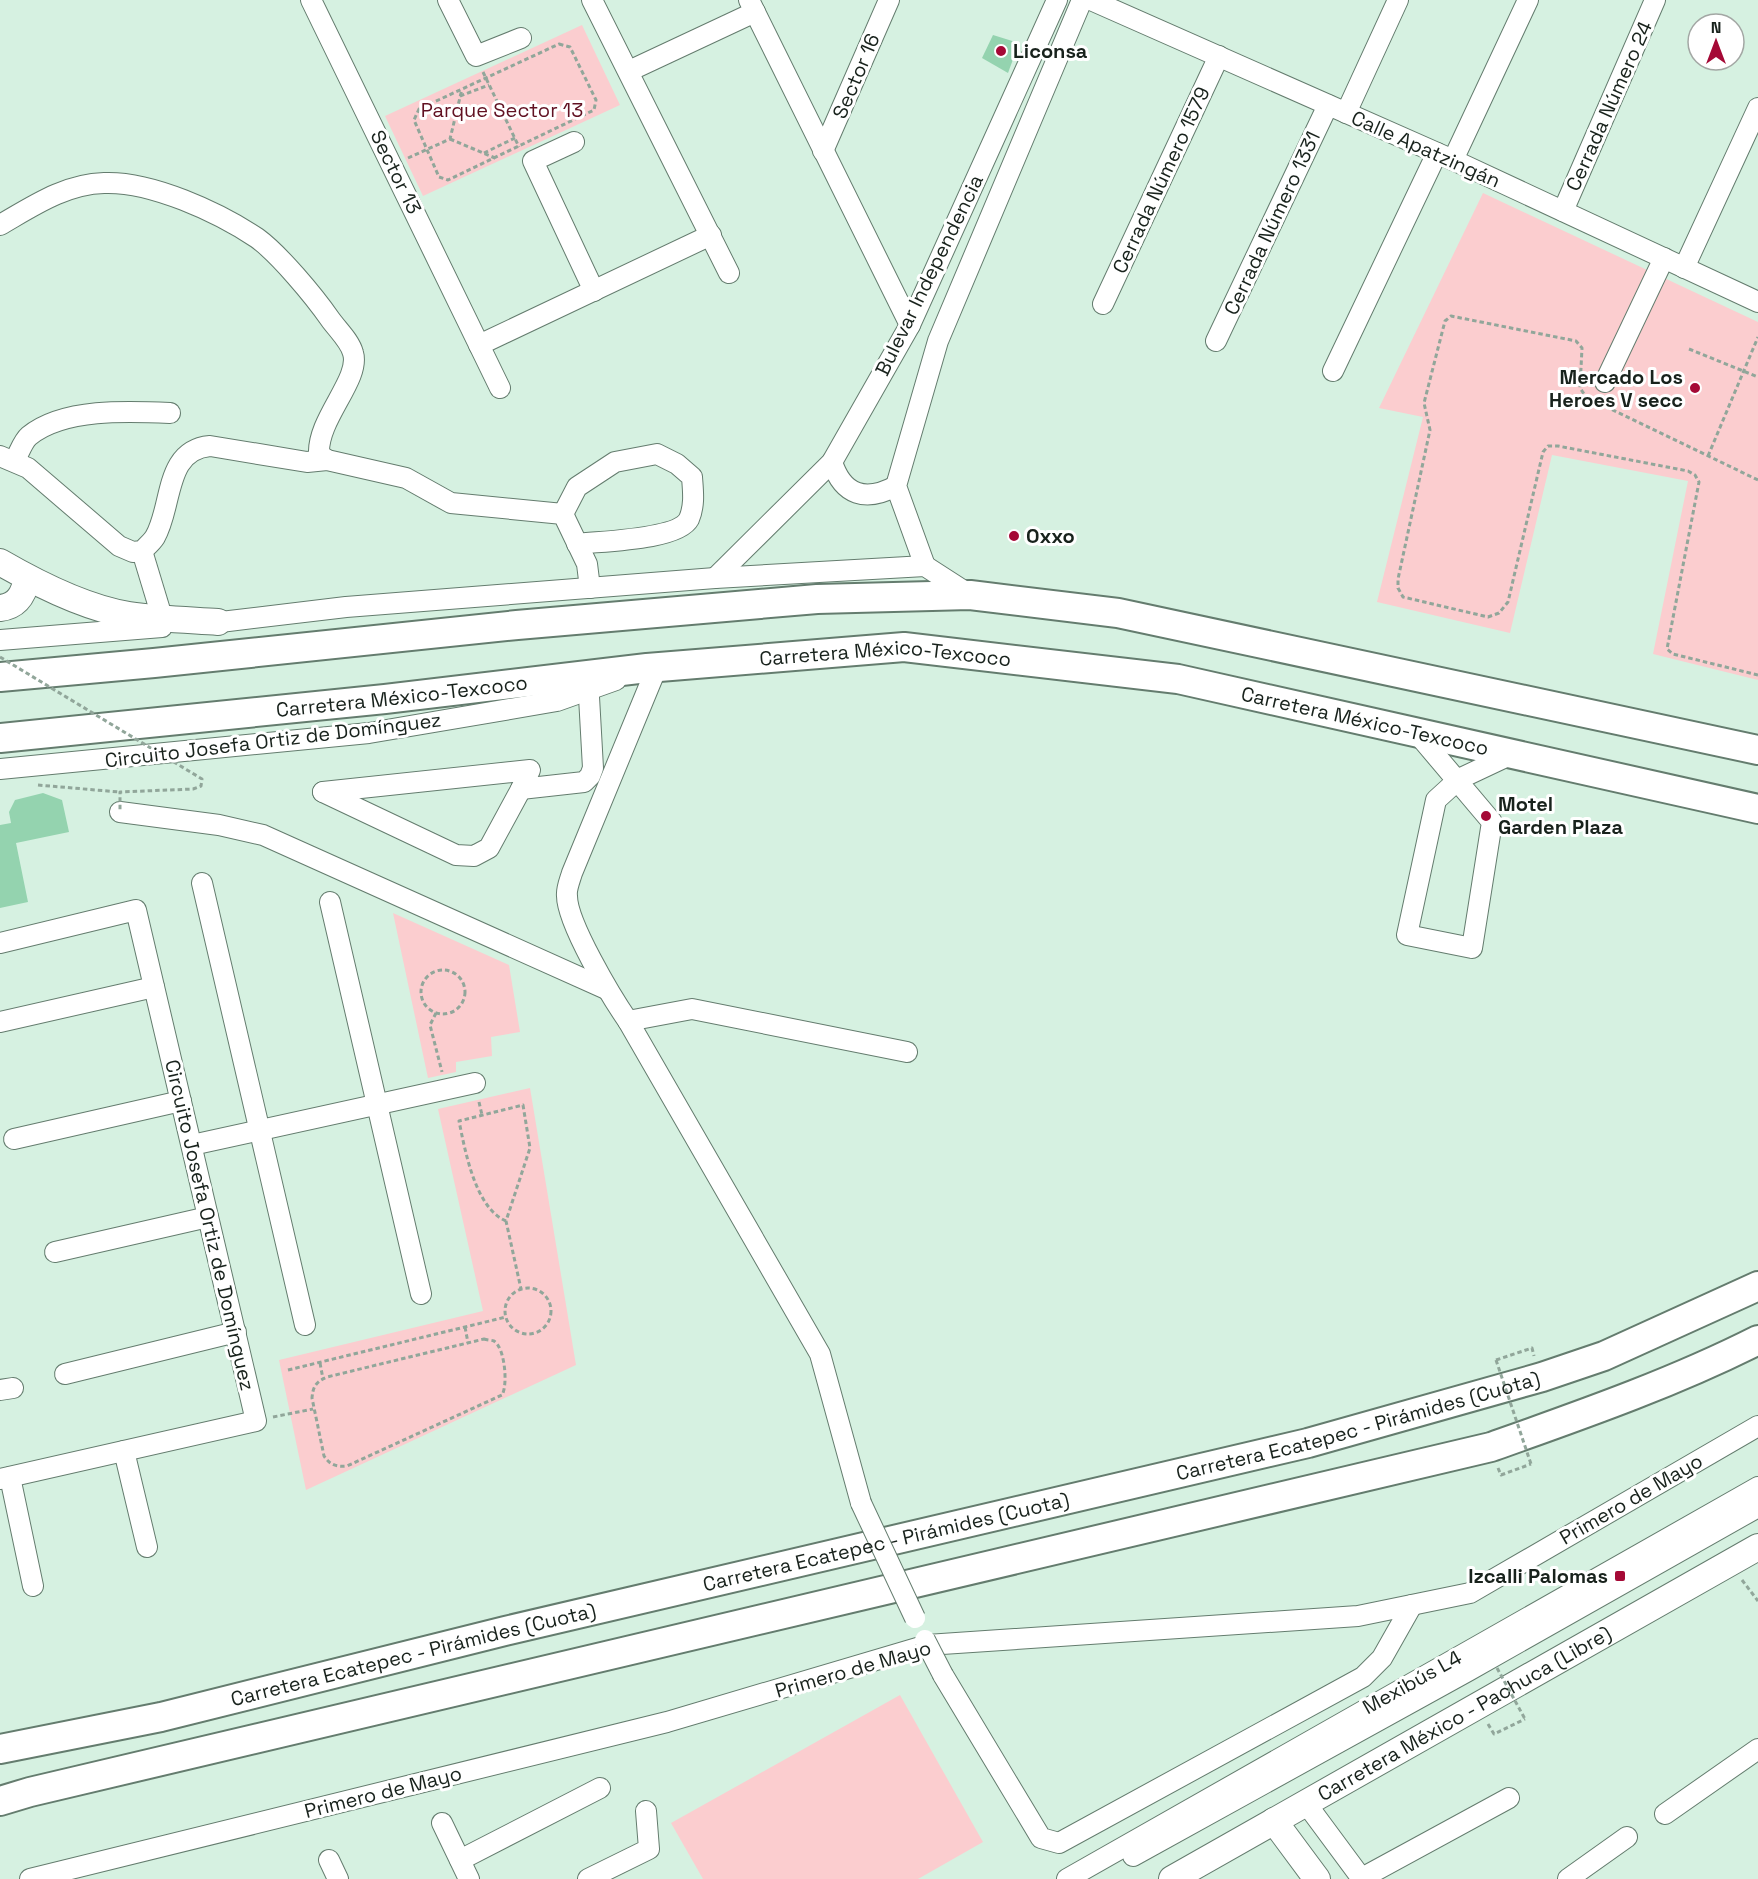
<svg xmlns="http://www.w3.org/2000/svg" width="1758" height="1879" font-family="'Space Grotesk',sans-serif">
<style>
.green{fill:#fbcdcf}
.building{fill:#94d3af}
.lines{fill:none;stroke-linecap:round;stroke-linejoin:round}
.minor-casing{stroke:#647c6e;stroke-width:22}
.major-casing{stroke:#647c6e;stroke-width:28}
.highway-casing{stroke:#647c6e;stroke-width:32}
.path{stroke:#91a69a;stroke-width:3;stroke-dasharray:4.5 3;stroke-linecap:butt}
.minor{stroke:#fff;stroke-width:20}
.major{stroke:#fff;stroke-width:26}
.highway{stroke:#fff;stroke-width:28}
.minor-bridge-casing{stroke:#647c6e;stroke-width:22;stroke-linecap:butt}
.path-bridge{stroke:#91a69a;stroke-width:3;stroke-dasharray:4.5 3;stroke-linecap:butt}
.minor-bridge{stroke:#fff;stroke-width:20}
.poi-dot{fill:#a50936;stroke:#fff;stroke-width:2}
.labels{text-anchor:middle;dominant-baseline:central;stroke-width:6;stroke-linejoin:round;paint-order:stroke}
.poi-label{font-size:20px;font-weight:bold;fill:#18221c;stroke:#fff;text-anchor:start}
.street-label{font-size:20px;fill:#18221c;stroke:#fff}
.park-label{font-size:20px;fill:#611122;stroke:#fff}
</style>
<rect width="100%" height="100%" fill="#d6f1e1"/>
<!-- green -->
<g class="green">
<polygon points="582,25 620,105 423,196 385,116"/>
<polygon points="1483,193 1758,322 1758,680 1653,654 1688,481 1552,455 1510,633 1377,602 1423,417 1379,408"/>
<polygon points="393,913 509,965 520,1032 491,1037 492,1056 456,1062 456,1072 428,1078"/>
<polygon points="530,1088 576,1365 306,1490 279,1360 483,1311 438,1109"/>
<polygon points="900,1695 983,1842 918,1879 703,1879 671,1823"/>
</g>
<!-- building -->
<g class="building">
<polygon points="993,35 1019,43 1008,73 982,58"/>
<polygon points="43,793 62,800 69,832 16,843 28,902 0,908 0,825 11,823 9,812 15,800"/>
</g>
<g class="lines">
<!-- minor casing -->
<g class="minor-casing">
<g id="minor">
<polyline points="311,0 500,388"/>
<polyline points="448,0 476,56 521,38"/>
<polyline points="592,0 729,273"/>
<polyline points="749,0 910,325"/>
<polyline points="1091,0 1453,160 1758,302"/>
<polyline points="629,71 755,12"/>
<polyline points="1346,113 1398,0"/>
<polyline points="574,142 533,161 594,291"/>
<polyline points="823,151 889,0"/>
<polyline points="1453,160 1528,0"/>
<polyline points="1563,211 1655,0"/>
<path d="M 0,225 C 33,206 65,184 104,183 C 151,181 218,212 257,238 C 279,254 314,296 330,319 C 337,329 350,341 353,353 C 361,379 317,419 319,454 L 327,460"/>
<polyline points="1684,268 1758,108"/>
<polyline points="1103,304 1219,56"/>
<polyline points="1216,341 1328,105"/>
<polyline points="479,345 711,235"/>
<polyline points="1333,371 1437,153"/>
<polyline points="1605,382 1664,258"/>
<path d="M 0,456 L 28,468 L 119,546 L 133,552 L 142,551 C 146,547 152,542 155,537 C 173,506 164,450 210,446 L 307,462 L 327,460 L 406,478 L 451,503 L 563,514 L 587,564 L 590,588"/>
<path d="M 15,460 C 19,453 23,441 29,436 C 63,408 128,411 170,413"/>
<path d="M 832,462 C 843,496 866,502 896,486"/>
<path d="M 563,514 L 577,487 L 615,462 L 657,454 L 677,464 L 692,477 C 693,491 695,505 689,519 C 678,540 601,541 577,544"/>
<polyline points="142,551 162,617"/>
<polyline points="925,566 896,486 938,341 1082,0"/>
<polyline points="715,578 832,462 910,325 1057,0"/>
<polyline points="204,624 346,607 715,578 925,566 970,595"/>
<polyline points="0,640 162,627"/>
<path d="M 657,667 L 572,873 C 570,880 566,889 567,896 C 567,923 612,998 628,1021 L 692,1009 L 907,1052"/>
<polyline points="1416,732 1492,822 1472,948 1407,935 1436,800 1459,779 1512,754"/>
<polyline points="0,769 369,733 557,701 616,680"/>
<polyline points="323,792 530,770 521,789 584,782 590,776 593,768 588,679"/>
<polyline points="323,792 456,855 474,856 489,848 521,789"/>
<polyline points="120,812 219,825 263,835 606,989"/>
<polyline points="202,883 305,1325"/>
<polyline points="330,902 421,1294"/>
<polyline points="0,943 136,910 256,1421 0,1479"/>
<polyline points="628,1021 820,1354 861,1503"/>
<polyline points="0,1022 154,987"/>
<polyline points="14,1139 181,1101"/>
<polyline points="192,1145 475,1083"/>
<polyline points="55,1252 208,1217"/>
<polyline points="65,1374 236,1332"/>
<polyline points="0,1390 13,1388"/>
<polyline points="124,1451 147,1547"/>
<polyline points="10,1477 33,1586"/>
<polyline points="943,1675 1041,1838 1059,1843 1363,1677 1382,1658 1412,1605"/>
<polyline points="1305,1802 1362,1879"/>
<polyline points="1665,1814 1758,1749"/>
<polyline points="442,1823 469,1879"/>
<polyline points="1133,1856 1468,1671 1758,1507"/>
<polyline points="329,1860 338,1879"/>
<polyline points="460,1860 600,1788"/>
<polyline points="1362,1878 1509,1798"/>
<polyline points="30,1879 667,1722 927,1645 1358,1616 1470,1593 1758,1426"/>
<polyline points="588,1879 649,1849 646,1811"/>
<polyline points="1067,1879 1758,1487"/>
<polyline points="1568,1879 1627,1837"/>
</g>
</g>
<!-- major casing -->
<g class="major-casing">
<g id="major">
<path d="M 0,562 C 38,584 85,608 129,615 C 158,619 188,620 218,622"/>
<path d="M 0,608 C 18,606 24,594 27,578"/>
<polyline points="1274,1821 1317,1879"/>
<path id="s1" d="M 1172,1879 L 1758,1547"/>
</g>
</g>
<!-- highway casing -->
<g class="highway-casing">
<g id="highway">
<polyline points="0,677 154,663 517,625 817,599 970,595 1118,613 1758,750"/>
<path id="s2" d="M 0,738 L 385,699 L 647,668 L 904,647 L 1178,679 L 1758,809"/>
<path id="s3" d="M 0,1749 L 161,1717 L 505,1631 L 1308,1443 L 1542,1377 L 1604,1356 L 1758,1286"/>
<path d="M 0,1801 L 30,1792 L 1491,1447 C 1581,1415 1673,1383 1758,1340"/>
</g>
</g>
<!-- path -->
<g class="path">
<polygon points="559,44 570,47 596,100 594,110 448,180 439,177 414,120 419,109"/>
<polyline points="483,72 519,147"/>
<polyline points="460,96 489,85"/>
<polyline points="450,139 495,158"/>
<polyline points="484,153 515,138"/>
<polyline points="408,158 450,139 462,89"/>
<polyline points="1689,349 1758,377"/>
<polyline points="1708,456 1758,337"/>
<polyline points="1758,480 1586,397 1580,388 1582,348 1576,341 1451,316 1445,321 1424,403 1430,430 1398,579 1398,588 1403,597 1488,617 1499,613 1508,602 1543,452 1548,446 1558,446 1688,471 1695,475 1699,482 1667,649 1673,654 1758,675"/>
<polyline points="38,785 119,792"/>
<circle cx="443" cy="992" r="22"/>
<polyline points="436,1013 430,1025 442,1072"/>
<polyline points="479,1102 482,1115"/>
<path d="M 506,1221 C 475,1208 465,1150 459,1121 L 523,1105 L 530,1148 L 506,1221 L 521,1289"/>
<circle cx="528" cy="1311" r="23"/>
<polyline points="465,1327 468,1343"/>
<path d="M 484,1339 C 487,1340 491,1340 494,1341 C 505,1348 508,1385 502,1395 L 347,1466 C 336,1467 330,1465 324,1456 L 312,1398 C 313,1386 316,1382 327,1377 Z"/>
<polyline points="1496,1360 1532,1348 1534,1356"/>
<polyline points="320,1363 323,1379"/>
<polyline points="288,1370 506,1317"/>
<polyline points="273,1417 313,1409"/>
<polyline points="1498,1468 1501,1475 1531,1464"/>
<polyline points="1742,1580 1758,1601"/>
<polyline points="1488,1724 1494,1734 1525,1719"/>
</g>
<!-- minor -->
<use href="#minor" class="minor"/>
<!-- major -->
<use href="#major" class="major"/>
<!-- highway -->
<use href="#highway" class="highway"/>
<!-- minor-bridge casing -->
<g class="minor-bridge-casing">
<g id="minor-bridge">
<polyline points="861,1503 915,1618"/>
<polyline points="925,1640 943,1675"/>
</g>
</g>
<!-- path-bridge -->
<g class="path-bridge">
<polyline points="0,657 202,779 201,786 193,789 120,792 120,812"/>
<polyline points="1496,1360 1531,1464"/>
<polyline points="1497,1668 1525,1719"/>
</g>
<!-- minor-bridge -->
<use href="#minor-bridge" class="minor-bridge"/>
</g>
<!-- markers -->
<g class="poi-dot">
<circle cx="1001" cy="51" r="6"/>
<circle cx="1695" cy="388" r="6"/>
<circle cx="1014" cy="536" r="6"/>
<circle cx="1486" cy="816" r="6"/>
<rect x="1614" y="1570" width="12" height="12" rx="3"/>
</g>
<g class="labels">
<!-- poi labels -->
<g class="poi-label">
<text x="1013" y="51">Liconsa</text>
<text x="1683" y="377" text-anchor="end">Mercado Los<tspan x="1683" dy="23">Heroes V secc</tspan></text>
<text x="1026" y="536">Oxxo</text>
<text x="1498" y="804">Motel<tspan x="1498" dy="23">Garden Plaza</tspan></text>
<text x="1608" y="1576" text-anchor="end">Izcalli Palomas</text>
</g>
<!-- street labels -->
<g class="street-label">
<text transform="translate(856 76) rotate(-67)">Sector 16</text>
<text transform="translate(1609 106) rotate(-66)">Cerrada Número 24</text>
<text transform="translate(1426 149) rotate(24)">Calle Apatzingán</text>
<text transform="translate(396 172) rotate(64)">Sector 13</text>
<text transform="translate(1161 180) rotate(-65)">Cerrada Número 1579</text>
<text transform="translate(1272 223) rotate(-65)">Cerrada Número 1331</text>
<text transform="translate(929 275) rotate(-64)">Bulevar Independencia</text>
<text stroke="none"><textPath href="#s2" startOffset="890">Carretera México-Texcoco</textPath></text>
<text stroke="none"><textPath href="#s2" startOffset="404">Carretera México-Texcoco</textPath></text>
<text stroke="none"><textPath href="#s2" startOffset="1376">Carretera México-Texcoco</textPath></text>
<text transform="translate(273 740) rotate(-7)">Circuito Josefa Ortiz de Domínguez</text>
<text transform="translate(210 1225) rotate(77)">Circuito Josefa Ortiz de Domínguez</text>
<text stroke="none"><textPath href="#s3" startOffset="1396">Carretera Ecatepec - Pirámides (Cuota)</textPath></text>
<text transform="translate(1631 1499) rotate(-30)">Primero de Mayo</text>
<text stroke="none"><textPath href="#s3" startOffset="910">Carretera Ecatepec - Pirámides (Cuota)</textPath></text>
<text stroke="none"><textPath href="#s3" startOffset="424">Carretera Ecatepec - Pirámides (Cuota)</textPath></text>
<text transform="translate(853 1669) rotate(-16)">Primero de Mayo</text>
<text transform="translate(1412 1682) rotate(-29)">Mexibús L4</text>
<text stroke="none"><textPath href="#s1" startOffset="336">Carretera México - Pachuca (Libre)</textPath></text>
<text transform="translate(383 1792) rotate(-14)">Primero de Mayo</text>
</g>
<!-- park labels -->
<g class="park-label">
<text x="502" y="110">Parque Sector 13</text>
</g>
</g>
<!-- north arrow -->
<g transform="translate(1716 42)"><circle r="28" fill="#ffffff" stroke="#a3a7a4" stroke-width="1.5"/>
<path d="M0-4.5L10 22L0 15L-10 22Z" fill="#a50936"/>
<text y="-9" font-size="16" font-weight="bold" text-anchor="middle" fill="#18221c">N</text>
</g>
</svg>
